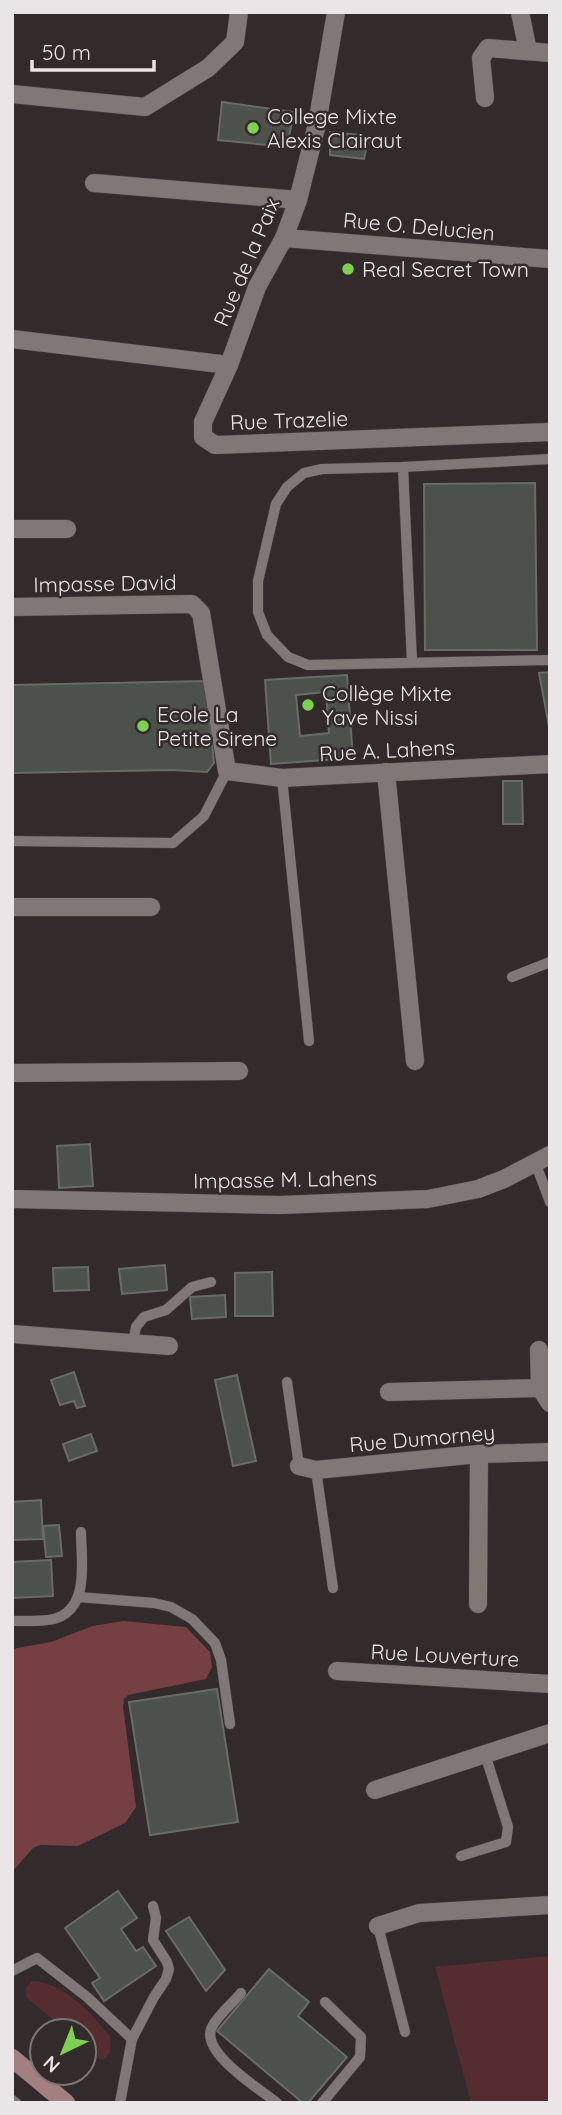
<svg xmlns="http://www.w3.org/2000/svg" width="562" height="2115" font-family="Quicksand,sans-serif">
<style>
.green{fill:#552c2f}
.forest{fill:#763f43}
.building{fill:#4d514b;stroke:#686c66;stroke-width:2;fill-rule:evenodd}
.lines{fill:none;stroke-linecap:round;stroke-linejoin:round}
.service-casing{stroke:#4b4546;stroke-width:11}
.minor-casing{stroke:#4b4546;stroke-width:19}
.secondary-casing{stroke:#4b4546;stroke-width:19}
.service{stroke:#807777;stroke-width:10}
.minor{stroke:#807777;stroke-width:18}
.secondary{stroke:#a47f81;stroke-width:18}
.poi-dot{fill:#7ed053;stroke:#322a2b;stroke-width:2.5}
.labels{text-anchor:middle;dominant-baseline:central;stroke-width:5;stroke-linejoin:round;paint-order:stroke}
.poi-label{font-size:21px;fill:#eae5e6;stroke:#322a2b;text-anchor:start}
.street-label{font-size:21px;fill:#eae5e6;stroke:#322a2b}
</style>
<rect width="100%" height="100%" fill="#322a2b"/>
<!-- green -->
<g class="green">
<polygon points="550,1956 550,2103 471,2103 435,1967"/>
<path d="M 32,1981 C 62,1981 94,2015 110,2037 C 111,2047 112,2054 103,2060 L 98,2058 L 84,2047 L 84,2031 L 67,2031 L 28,1999 L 25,1994 L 26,1988 Z"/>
</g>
<!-- forest -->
<polygon class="forest" points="123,1621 186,1627 210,1652 212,1667 206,1679 128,1695 124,1699 123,1706 136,1807 125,1823 78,1846 40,1845 33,1848 12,1872 12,1649 51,1642 93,1626"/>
<!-- building -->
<g class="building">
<polygon points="222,102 294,112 287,147 218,140"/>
<polygon points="330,132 361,135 368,141 364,159 330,155"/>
<polygon points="535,483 537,650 425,650 424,484"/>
<polygon points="550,672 550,732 539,673"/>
<path d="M 347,675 L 353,758 L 271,764 L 265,680 ZM 326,692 L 329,733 L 300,736 L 296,695 Z"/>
<polygon points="206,681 214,763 207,772 171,770 12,773 12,685"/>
<polygon points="503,781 522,781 523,824 503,824"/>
<polygon points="90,1144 93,1186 59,1188 57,1146"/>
<polygon points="165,1265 167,1290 122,1294 119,1269"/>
<polygon points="88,1267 89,1290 54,1291 53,1268"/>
<polygon points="272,1272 273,1316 235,1316 235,1273"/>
<polygon points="225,1295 226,1317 192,1319 190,1297"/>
<polygon points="74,1372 85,1406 77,1408 74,1401 60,1405 51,1380"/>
<polygon points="237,1375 256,1461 233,1466 215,1380"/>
<polygon points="91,1434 97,1451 69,1461 63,1444"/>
<polygon points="41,1500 43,1539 12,1540 12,1502"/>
<polygon points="59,1525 62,1556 46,1557 43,1526"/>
<polygon points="51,1560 53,1596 12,1598 12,1562"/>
<polygon points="217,1689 238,1822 150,1835 129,1702"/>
<polygon points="118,1891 137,1918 121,1929 136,1951 143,1947 156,1966 104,2001 92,1983 100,1978 65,1928"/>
<polygon points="189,1917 225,1970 206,1991 166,1931"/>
<polygon points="269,1969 309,2002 298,2016 347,2057 308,2103 303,2103 217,2031"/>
</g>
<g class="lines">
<!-- service casing -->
<g class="service-casing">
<g id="service">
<polyline points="550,459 403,467 322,469 304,473 287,487 276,504 258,581 258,612 267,635 288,657 308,665 550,660"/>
<polyline points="403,467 412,662"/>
<polyline points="282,778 309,1041"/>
<polyline points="12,841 173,843 204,816 227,771"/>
<polyline points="512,977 550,962"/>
<polyline points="535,1162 550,1202"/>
<polyline points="133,1342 136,1327 144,1317 166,1310 192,1287 211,1282"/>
<polyline points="287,1382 299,1466"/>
<polyline points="316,1470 333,1588"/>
<polyline points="78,1597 154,1603 171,1607 192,1619 215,1643 221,1660 230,1724"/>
<path d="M 12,1621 C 24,1621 47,1622 57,1618 C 90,1606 81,1559 81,1532"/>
<polyline points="461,1856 506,1842 508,1827 485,1754"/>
<polyline points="378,1926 405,2032"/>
<polyline points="12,1971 37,1958 87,1997 132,2039 120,2103"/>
<path d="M 241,1993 C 232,2004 218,2015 212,2027 C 199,2052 260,2089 277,2103"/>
<polyline points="132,2039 154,1997 166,1979 169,1969 167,1962 153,1940 156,1918 153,1906"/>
<polyline points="12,2100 16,2103"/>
<polyline points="322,2103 360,2057 361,2037 325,2002"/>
</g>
</g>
<!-- minor casing -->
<g class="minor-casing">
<g id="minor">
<polyline points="520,12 528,51"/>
<polyline points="12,94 145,107 208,68 235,42 239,12"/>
<polyline points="485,98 481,58 488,48 550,53"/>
<polyline points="94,183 298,200"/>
<polyline points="284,238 550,259"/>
<polyline points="12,339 229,365 203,422 203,437 215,445 550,432"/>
<polyline points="229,365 257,287 284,238 298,200 317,124 336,12"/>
<polyline points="12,529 67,529"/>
<polyline points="12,607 192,604 201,613 227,771 282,778 550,764"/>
<polyline points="386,772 415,1061"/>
<polyline points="12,907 151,907"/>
<polyline points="12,1073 239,1071"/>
<polyline points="12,1199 280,1205 428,1199 478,1189 504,1179 550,1155"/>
<polyline points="12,1334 169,1346"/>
<polyline points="539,1350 540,1388 550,1403"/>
<polyline points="389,1392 540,1388"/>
<polyline points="299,1466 316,1470 479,1454 550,1452"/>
<polyline points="478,1604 479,1454"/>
<polyline points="337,1671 550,1684"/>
<polyline points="375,1790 550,1733"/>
<polyline points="378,1926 419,1913 550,1905"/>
</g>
</g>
<!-- secondary casing -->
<g class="secondary-casing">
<polyline id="secondary" points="12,2058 66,2103"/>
</g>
<!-- service -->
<use href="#service" class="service"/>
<!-- minor -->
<use href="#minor" class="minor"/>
<!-- secondary -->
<use href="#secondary" class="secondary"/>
</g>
<!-- markers -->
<g class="poi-dot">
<circle cx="253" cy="128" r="7"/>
<circle cx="348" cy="269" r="7"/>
<circle cx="308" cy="705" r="7"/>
<circle cx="143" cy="726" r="7"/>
</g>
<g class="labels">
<!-- poi labels -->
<g class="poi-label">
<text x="267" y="116">College Mixte<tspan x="267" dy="24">Alexis Clairaut</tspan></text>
<text x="362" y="269">Real Secret Town</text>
<text x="322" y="693">Collège Mixte<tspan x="322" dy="24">Yave Nissi</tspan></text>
<text x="157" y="714">Ecole La<tspan x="157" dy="24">Petite Sirene</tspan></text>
</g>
<!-- street labels -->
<g class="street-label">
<text transform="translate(419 226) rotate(5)">Rue O. Delucien</text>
<text transform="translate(246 262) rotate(-67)">Rue de la Paix</text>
<text transform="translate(289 420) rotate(-2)">Rue Trazelie</text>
<text transform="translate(105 583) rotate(-1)">Impasse David</text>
<text transform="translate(387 750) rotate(-3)">Rue A. Lahens</text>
<text transform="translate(285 1179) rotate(-1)">Impasse M. Lahens</text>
<text transform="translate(422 1438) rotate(-5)">Rue Dumorney</text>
<text transform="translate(445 1655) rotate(3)">Rue Louverture</text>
</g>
</g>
<!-- border -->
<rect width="562" height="2115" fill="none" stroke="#eae5e6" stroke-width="28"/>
<!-- north arrow -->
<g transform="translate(63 2052) rotate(223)"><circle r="33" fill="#322a2b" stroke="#7c7576" stroke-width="2"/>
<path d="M0-5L12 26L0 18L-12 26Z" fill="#7ed053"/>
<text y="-10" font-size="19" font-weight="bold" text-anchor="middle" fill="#eae5e6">N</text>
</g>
<!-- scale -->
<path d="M32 60v10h122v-10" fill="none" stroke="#eae5e6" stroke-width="3.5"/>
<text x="42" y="60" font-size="21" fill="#eae5e6" stroke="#322a2b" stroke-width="5" paint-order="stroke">50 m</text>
</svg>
